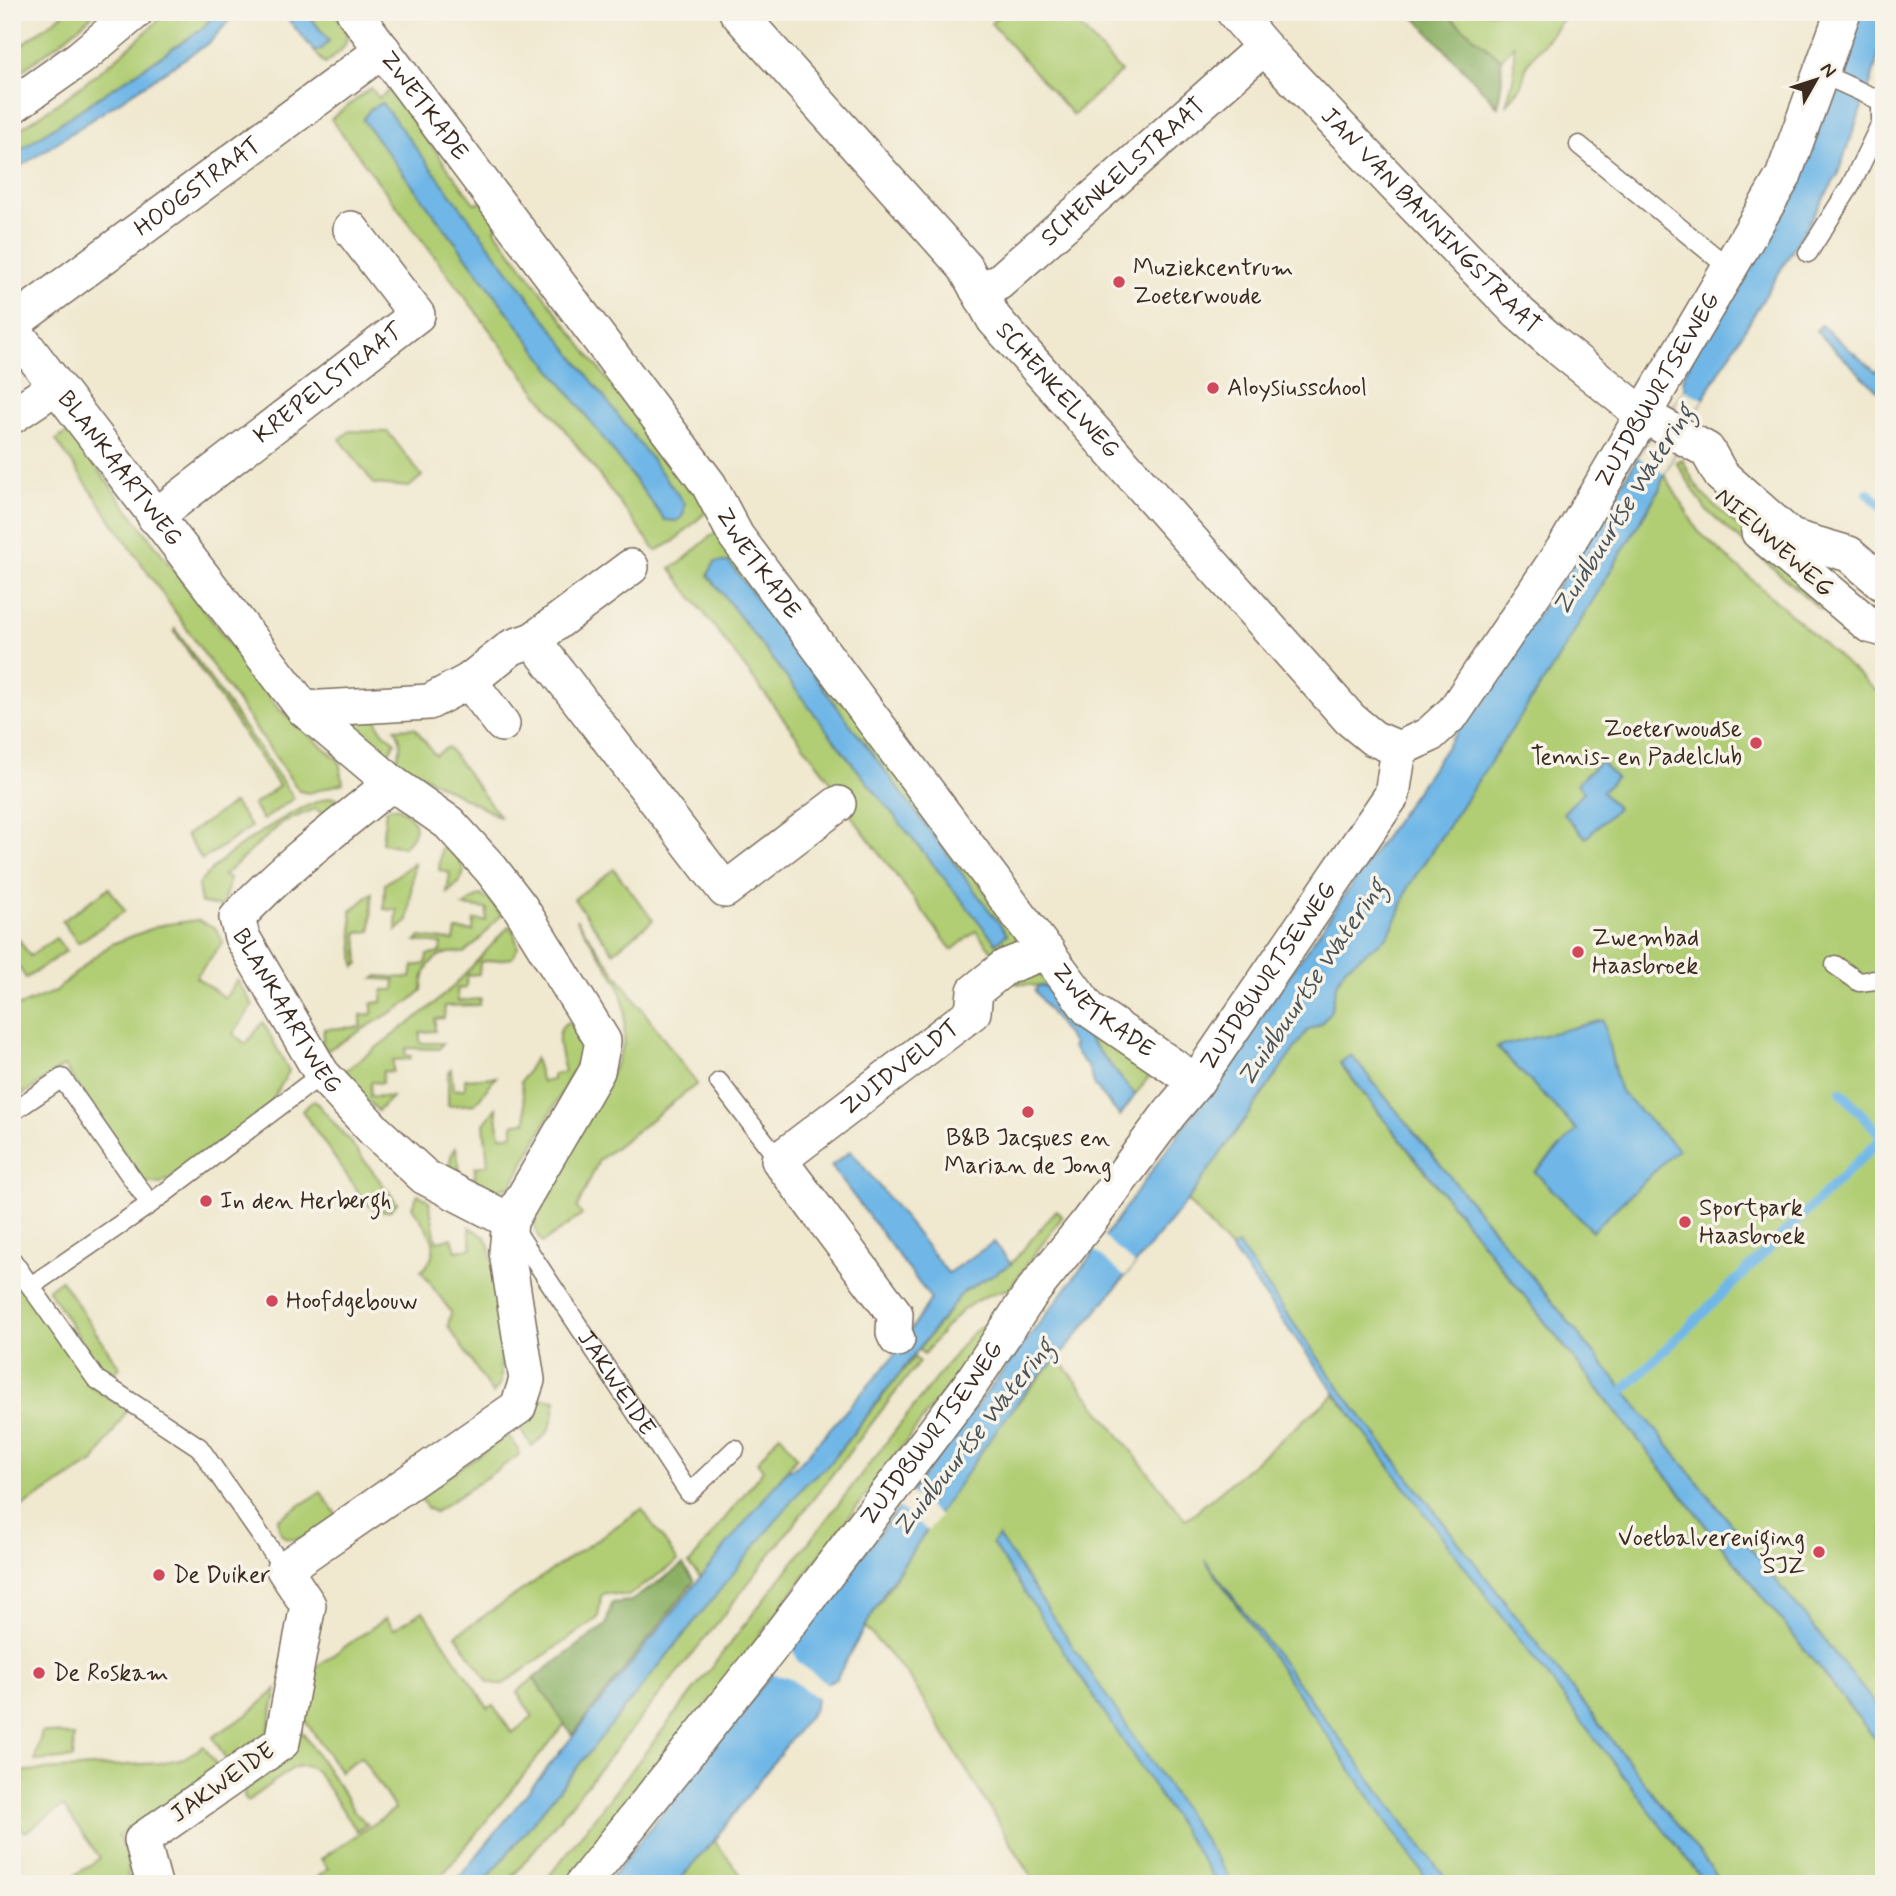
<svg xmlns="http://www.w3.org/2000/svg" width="1896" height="1896" font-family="Mynerve,sans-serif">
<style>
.green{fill:#b1ce74;stroke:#767c49;stroke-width:2;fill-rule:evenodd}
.forest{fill:#8cb166;stroke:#646e42;stroke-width:2}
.water{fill:#6fb7e7;stroke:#557082;stroke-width:2}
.pier{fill:#f0e8cf}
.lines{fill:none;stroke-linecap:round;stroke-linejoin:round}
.stream{stroke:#6fb7e7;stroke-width:10}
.service-casing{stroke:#7a6c5c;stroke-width:21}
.minor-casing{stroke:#7a6c5c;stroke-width:38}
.service{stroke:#fff;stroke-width:18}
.minor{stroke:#fff;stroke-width:35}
.poi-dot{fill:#d1495b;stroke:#f7f3e8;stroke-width:2.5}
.labels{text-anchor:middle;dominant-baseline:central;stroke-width:7;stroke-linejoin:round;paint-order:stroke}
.street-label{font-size:24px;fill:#3b2a1e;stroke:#f7f3e8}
.poi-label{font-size:24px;fill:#3b2a1e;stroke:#f7f3e8;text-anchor:start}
.water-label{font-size:26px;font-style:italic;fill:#4b545a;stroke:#f7f3e8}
</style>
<rect width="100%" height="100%" fill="#f7f3e8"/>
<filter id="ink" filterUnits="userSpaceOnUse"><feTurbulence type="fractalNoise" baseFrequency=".0143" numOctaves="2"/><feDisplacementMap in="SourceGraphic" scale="14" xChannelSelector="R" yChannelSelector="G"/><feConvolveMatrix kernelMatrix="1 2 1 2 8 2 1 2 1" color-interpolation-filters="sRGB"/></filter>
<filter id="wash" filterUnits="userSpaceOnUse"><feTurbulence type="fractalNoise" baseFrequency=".00686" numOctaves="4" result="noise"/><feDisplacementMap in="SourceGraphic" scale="28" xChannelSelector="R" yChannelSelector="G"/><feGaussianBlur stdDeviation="1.57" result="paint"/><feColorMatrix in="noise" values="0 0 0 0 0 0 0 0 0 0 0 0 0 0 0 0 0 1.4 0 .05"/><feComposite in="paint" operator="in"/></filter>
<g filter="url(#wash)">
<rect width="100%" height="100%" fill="#f0e8cf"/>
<!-- green -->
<g class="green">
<polygon points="66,12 96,12 62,41 12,78 12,52"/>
<path d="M 167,12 L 216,12 L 202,29 L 12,155 L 12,134 C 67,99 121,58 167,12 Z"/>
<path d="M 306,12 L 334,12 C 354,40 350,44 325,64 L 315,52 L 323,48 L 329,40 Z"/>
<polygon points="1003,12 1067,12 1121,72 1073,115 991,23"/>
<polygon points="1444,12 1569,12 1527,64 1522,85 1506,106 1514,75 1514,45 1501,59"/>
<path d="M 371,88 L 379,98 L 390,90 L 474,203 L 486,202 L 500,220 L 495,230 L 613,387 L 627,388 L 639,405 L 636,418 L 689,489 L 703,489 L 706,512 L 673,542 L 656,551 L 331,119 ZM 370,109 L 665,520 L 363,120 Z"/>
<polygon points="69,431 278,708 339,761 343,783 309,793 299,791 56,440"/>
<polygon points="350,431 388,432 422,476 409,487 374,484 340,439"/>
<polygon points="1682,459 1694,482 1705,497 1828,604 1821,610 1706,510 1676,462"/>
<polygon points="1664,474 1698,531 1884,698 1884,1715 1624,1390 1351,1055 1340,1064 1884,1750 1884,1884 1723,1884 1341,1390 1238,1246 1231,1249 1187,1201 1307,1031 1321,1024 1331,1010 1336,985 1345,968 1362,953 1399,914 1408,887 1551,670 1659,490"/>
<path d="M 720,528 L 1018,937 C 1010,947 1004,951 991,950 L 976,931 L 952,950 L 850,814 L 853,811 L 670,568 L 679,564 ZM 715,562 L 729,563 L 1007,934 L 996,942 L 852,763 L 708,575 Z"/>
<polygon points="175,629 294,798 263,820 253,805 279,786 174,631"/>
<path d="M 377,719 C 378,731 387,734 395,742 L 387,756 L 347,726 L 350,722 Z"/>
<path d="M 415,728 L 435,755 L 448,747 L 500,817 L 395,761 C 402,749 403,741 395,729 Z"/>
<path d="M 331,797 L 339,799 L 328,817 L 315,809 L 283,822 L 223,876 L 230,879 L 222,907 L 201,903 L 198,886 C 218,855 295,807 331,797 Z"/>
<polygon points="234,803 251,827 202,860 186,835"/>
<path d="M 392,807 C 399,807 401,809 407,814 C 421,824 414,837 403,847 L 382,843 L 386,810 Z"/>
<path d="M 441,848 L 448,848 C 468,868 470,874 447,893 L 450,873 L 439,870 Z"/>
<polygon points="414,863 408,921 396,931 397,910 384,909 385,884"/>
<polygon points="614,869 653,920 613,952 574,899"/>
<polygon points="109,888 125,911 78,943 62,921"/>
<polygon points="372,893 371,931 357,933 359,963 355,967 351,911"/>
<path d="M 480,895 L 491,901 L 501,915 L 479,940 L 464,953 C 437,950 423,963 422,990 L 409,1002 L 326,1051 L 322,1044 L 324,1029 L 361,1027 L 361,1015 L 372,1014 L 372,1003 L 382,1002 L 383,990 L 394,990 L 395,980 L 374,979 L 378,976 L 411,978 L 413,966 L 426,964 L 427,955 L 440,953 L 441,944 L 416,941 L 420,937 L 454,941 L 456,930 L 473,931 L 474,920 L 486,921 L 487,909 L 463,906 Z"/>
<path d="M 576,919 L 697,1084 L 599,1160 L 577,1208 L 582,1215 L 542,1243 C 534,1230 532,1221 537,1207 L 613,1070 L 624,1043 L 625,1009 L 619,984 Z"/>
<polygon points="198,920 215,928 223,942 196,977 225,998 237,980 253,1005 233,1034 246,1044 263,1022 289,1071 268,1108 161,1184 144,1182 64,1066 12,1102 12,1009 56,991 95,956 112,944 161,925"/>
<polygon points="509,926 514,932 518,947 512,958 480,962 479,974 467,975 466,988 457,989 458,1001 481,999 479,1005 445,1006 444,1018 435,1019 435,1031 420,1032 420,1043 443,1043 439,1049 406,1048 405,1055 411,1056 410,1059 393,1060 393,1072 383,1071 382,1083 371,1082 370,1096 392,1097 378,1111 341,1074 428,1009 454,986"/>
<polygon points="12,929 30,956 56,938 66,951 26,978 12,957"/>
<polygon points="1034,975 1051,976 1154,1070 1135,1095 1046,987 1014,983"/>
<path d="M 568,1022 C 585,1031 581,1037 582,1055 L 511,1186 C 500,1188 488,1192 477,1190 C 458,1185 441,1166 456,1148 L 461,1178 L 475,1178 L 475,1167 L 488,1165 L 484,1124 L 496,1108 L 500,1136 L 513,1134 L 513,1124 L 527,1121 L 521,1082 L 535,1058 L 542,1082 L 553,1080 L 553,1074 L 565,1072 C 562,1057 551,1030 568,1022 Z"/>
<polygon points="451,1069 453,1090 465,1089 465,1079 496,1077 475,1104 448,1106 448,1074"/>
<polygon points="314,1100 347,1138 397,1203 389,1211 378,1211 366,1203 302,1111"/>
<path d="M 418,1194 L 429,1201 L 436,1241 L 452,1238 L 456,1251 L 472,1248 L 469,1227 L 485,1237 L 490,1246 L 509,1351 L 501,1356 L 501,1383 L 493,1394 L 448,1326 L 451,1312 L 421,1271 C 447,1249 427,1229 412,1207 Z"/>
<path d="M 1056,1210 L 1062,1217 L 1009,1289 C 966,1297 950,1322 924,1354 L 919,1350 L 963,1292 L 1011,1264 Z"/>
<polygon points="12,1270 94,1388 127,1410 95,1461 22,1507 12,1498"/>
<polygon points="61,1280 120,1368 108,1376 99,1369 48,1289"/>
<path d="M 998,1320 L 651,1779 L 566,1884 L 543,1884 L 965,1341 C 975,1330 984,1323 998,1320 Z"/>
<polygon points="914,1357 919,1362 722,1617 507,1884 483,1884 807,1481 828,1465"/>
<path d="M 1058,1358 L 1186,1520 L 1335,1394 L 1706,1884 L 1036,1884 L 910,1678 L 865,1627 C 889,1585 916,1546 943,1505 C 978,1454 1014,1402 1058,1358 Z"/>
<path d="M 542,1398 L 556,1400 C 552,1423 553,1432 532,1446 L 519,1427 L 529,1421 Z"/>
<polygon points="780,1434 797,1457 701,1578 689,1564 763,1470 757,1462"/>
<polygon points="508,1435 517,1447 519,1455 435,1512 427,1508 419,1496"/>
<path d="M 321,1492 L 339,1519 C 322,1528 279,1560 278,1519 Z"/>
<polygon points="642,1509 678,1561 628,1596 604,1593 601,1596 598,1618 502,1685 488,1682 456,1635"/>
<polygon points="423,1611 488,1708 493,1705 512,1733 533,1717 517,1692 534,1678 565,1724 435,1884 323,1884 318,1877 328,1869 321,1859 395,1809 361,1757 340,1771 302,1716 310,1671 386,1618 394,1629"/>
<polygon points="277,1689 267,1736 229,1765 213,1737 248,1714"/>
<path d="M 300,1729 L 344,1794 L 353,1810 L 367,1824 L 357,1831 L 317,1772 C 308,1766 303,1764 293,1768 L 247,1801 L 244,1796 L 244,1789 L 286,1761 Z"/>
<polygon points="42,1731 74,1736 73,1758 35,1761"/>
<path d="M 204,1746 L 220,1771 L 118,1836 C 127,1854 133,1865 125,1884 L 62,1884 L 100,1858 L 63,1806 L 25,1832 L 17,1821 L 12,1824 L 12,1772 L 160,1763 L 184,1758 Z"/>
<polygon points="714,1840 748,1884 676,1884"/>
</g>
<!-- forest -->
<g class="forest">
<polygon points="1410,12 1444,12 1501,59 1502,78 1498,107"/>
<polygon points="683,1565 694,1581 572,1735 534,1678 606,1625 612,1603 631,1601"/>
</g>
<!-- water -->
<g class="water">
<polygon points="216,12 237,12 210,42 12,172 12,155 202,29"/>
<polygon points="282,12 306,12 329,41 323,48 315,52"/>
<path d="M 1858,12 L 1884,12 L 1884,34 L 1871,82 L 1837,176 L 1703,399 L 1664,474 L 1659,490 L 1551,670 L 1408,887 L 1399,914 L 1387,937 L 1345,968 L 1336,985 L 1331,1010 L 1321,1024 L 1307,1031 L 1187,1201 L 1058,1358 L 1029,1387 L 993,1435 L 888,1586 L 836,1679 C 822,1683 815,1694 815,1708 L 714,1840 L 676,1884 L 606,1884 L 771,1675 L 1090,1257 L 1227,1066 L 1580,553 L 1638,457 L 1685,390 L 1683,377 Z"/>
<polygon points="382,103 685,504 683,516 677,521 665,520 363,120 370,109"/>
<polygon points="1821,325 1876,372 1884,364 1884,397 1816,331"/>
<polygon points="715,562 729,562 1007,934 996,943 852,763 708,575"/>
<polygon points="1601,761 1616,778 1602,792 1617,808 1586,838 1563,813 1584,792 1577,783"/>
<polygon points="1039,985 1046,987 1135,1095 1120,1116 1095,1086 1089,1069 1072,1047 1074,1045 1035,991"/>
<polygon points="1603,1020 1619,1090 1678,1149 1592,1231 1535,1172 1577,1130 1497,1047"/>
<polygon points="1351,1055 1624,1390 1884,1715 1884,1750 1340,1063"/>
<polygon points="851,1151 948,1273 994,1242 1011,1264 963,1292 828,1465 807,1482 483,1884 454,1884 787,1470 796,1467 891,1360 931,1299 831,1166"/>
<path d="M 1238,1245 L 1341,1390 L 1723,1884 L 1706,1884 C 1545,1674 1385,1464 1231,1249 Z"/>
<polygon points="998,1536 1234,1884 1218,1884 992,1543"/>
<polygon points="1205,1560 1450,1884 1430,1884"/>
</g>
<!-- pier -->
<g class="pier">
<polygon points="1685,390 1703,399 1664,474 1638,457"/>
<polygon points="1102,1235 1135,1264 1125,1277 1092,1248"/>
<polygon points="908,1490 940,1516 928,1531 895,1505"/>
<polygon points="792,1647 799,1663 828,1684 818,1699 788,1677 771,1675"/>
</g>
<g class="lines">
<!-- stream -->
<g class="stream">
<polyline points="1868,493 1884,508"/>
<polyline points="1624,1390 1883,1137 1841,1092"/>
</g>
</g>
</g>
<g filter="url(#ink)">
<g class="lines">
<!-- service casing -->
<g class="service-casing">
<g id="service">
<polyline points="1820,73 1881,101"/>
<polyline points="1579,145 1729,268"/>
<polyline points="1808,253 1851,185 1881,123 1881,101 1884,93"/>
<polyline points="1835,965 1859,982 1884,979"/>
<polyline points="719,1082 779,1160"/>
<polyline points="12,1112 62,1078 150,1204"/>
<path id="s1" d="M 513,1227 L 689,1493 L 735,1449"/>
<polyline points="12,1260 96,1379 199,1447 284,1569"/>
<polyline points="31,1286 150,1204 322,1074"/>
</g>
</g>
<!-- minor casing -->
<g class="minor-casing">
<g id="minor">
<path id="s2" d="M 354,12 L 709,485 L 736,536 L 1089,1009 L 1196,1082"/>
<path id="s3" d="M 737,12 L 965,267 L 994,319 L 1350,719 L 1373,738 L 1399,749"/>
<path id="s4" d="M 1234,12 L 1264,47 L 1393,183 L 1519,313 L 1553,343 L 1643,415 L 1707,450 L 1721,475 L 1791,537 L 1849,554 L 1884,584"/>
<polyline points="12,106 80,58 135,12"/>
<path id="s5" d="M 977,289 L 998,283 L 1264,47"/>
<path id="s6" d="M 12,324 L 383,50"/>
<path id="s7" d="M 12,328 L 304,709 L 392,783 L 449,823 L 491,869 L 520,907 L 603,1041 L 597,1071 L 510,1221 L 507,1252 L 527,1380 L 518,1407 L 284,1569 L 308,1605 L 282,1742 L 142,1840 L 154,1884"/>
<polyline points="12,416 55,387"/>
<path id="s8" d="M 155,517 L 417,315 L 351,229"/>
<polyline points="1759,532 1869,625 1884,629"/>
<polyline points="533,640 631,567"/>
<polyline points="469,681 502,724"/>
<polyline points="304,709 429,702 469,681 512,647 533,640 725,890 838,804"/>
<path id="s9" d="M 392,783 C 339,826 283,868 237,918 L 242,937 L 322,1074 L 375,1131 L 425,1177 L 510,1221"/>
<path id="s10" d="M 897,1339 L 894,1333 L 895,1314 L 779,1160 L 973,1012 L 975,991 L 1005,967 L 1047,951"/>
<path id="s11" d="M 583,1884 L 768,1651 L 968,1388 L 1032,1292 L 1086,1225 L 1169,1114 L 1196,1082 L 1392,795 L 1399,749 L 1429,735 L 1454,712 L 1567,544 L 1783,177 L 1843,12"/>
</g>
</g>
<!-- service -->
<use href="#service" class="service"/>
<!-- minor -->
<use href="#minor" class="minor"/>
</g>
</g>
<!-- markers -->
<g class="poi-dot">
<circle cx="1119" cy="282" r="7"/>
<circle cx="1213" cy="388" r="7"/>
<circle cx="1756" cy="743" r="7"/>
<circle cx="1578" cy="952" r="7"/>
<circle cx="1028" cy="1112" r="7"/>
<circle cx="206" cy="1201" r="7"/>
<circle cx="1685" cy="1222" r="7"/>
<circle cx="272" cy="1301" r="7"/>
<circle cx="1819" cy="1552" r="7"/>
<circle cx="159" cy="1575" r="7"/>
<circle cx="39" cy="1673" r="7"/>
</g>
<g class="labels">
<!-- street labels -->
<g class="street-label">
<text stroke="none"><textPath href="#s2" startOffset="117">ZWETKADE</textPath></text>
<text stroke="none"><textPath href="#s5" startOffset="189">SCHENKELSTRAAT</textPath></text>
<text stroke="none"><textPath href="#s6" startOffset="231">HOOGSTRAAT</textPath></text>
<text stroke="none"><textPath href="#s4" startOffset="287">JAN VAN BANNINGSTRAAT</textPath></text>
<text stroke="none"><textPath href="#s8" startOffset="219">KREPELSTRAAT</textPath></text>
<text stroke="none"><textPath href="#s3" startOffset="497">SCHENKELWEG</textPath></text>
<text stroke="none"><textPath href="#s11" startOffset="1852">ZUIDBUURTSEWEG</textPath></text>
<text stroke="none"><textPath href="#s7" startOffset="177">BLANKAARTWEG</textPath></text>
<text transform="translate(1774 543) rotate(42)">NIEUWEWEG</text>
<text stroke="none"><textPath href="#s2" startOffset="684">ZWETKADE</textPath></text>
<text stroke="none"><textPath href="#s11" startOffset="1138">ZUIDBUURTSEWEG</textPath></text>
<text stroke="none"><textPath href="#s2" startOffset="1251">ZWETKADE</textPath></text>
<text stroke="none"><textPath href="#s9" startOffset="312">BLANKAARTWEG</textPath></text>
<text stroke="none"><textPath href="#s10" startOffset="371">ZUIDVELDT</textPath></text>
<text stroke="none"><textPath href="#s1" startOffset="187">JAKWEIDE</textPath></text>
<text stroke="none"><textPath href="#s11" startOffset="570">ZUIDBUURTSEWEG</textPath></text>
<text transform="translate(223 1783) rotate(-35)">JAKWEIDE</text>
</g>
<!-- poi labels -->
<g class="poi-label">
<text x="1133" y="268">Muziekcentrum<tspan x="1133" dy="28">Zoeterwoude</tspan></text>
<text x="1227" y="388">Aloysiusschool</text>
<text x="1742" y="729" text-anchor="end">Zoeterwoudse<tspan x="1742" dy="28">Tennis- en Padelclub</tspan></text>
<text x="1592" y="938">Zwembad<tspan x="1592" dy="28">Haasbroek</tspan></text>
<text x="1028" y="1138" text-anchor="middle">B&amp;B Jacques en<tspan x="1028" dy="28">Marian de Jong</tspan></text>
<text x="220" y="1201">In den Herbergh</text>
<text x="1699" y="1208">Sportpark<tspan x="1699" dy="28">Haasbroek</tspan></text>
<text x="286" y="1301">Hoofdgebouw</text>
<text x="1805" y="1538" text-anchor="end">Voetbalvereniging<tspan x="1805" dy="28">SJZ</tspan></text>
<text x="173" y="1575">De Duiker</text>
<text x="53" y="1673">De Roskam</text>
</g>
<!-- water labels -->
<g class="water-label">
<text transform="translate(1624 510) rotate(-58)">Zuidbuurtse Watering</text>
<text transform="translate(1312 983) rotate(-56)">Zuidbuurtse Watering</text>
<text transform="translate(974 1438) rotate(-52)">Zuidbuurtse Watering</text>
</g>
</g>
<!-- margin -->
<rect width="1896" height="1896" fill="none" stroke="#f7f3e8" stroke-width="42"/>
<!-- north arrow -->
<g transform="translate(1816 80) rotate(51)" stroke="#f7f3e8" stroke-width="5" paint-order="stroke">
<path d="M0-5L12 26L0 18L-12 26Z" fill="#3b2a1e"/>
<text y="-10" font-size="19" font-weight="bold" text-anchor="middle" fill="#3b2a1e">N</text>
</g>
</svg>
